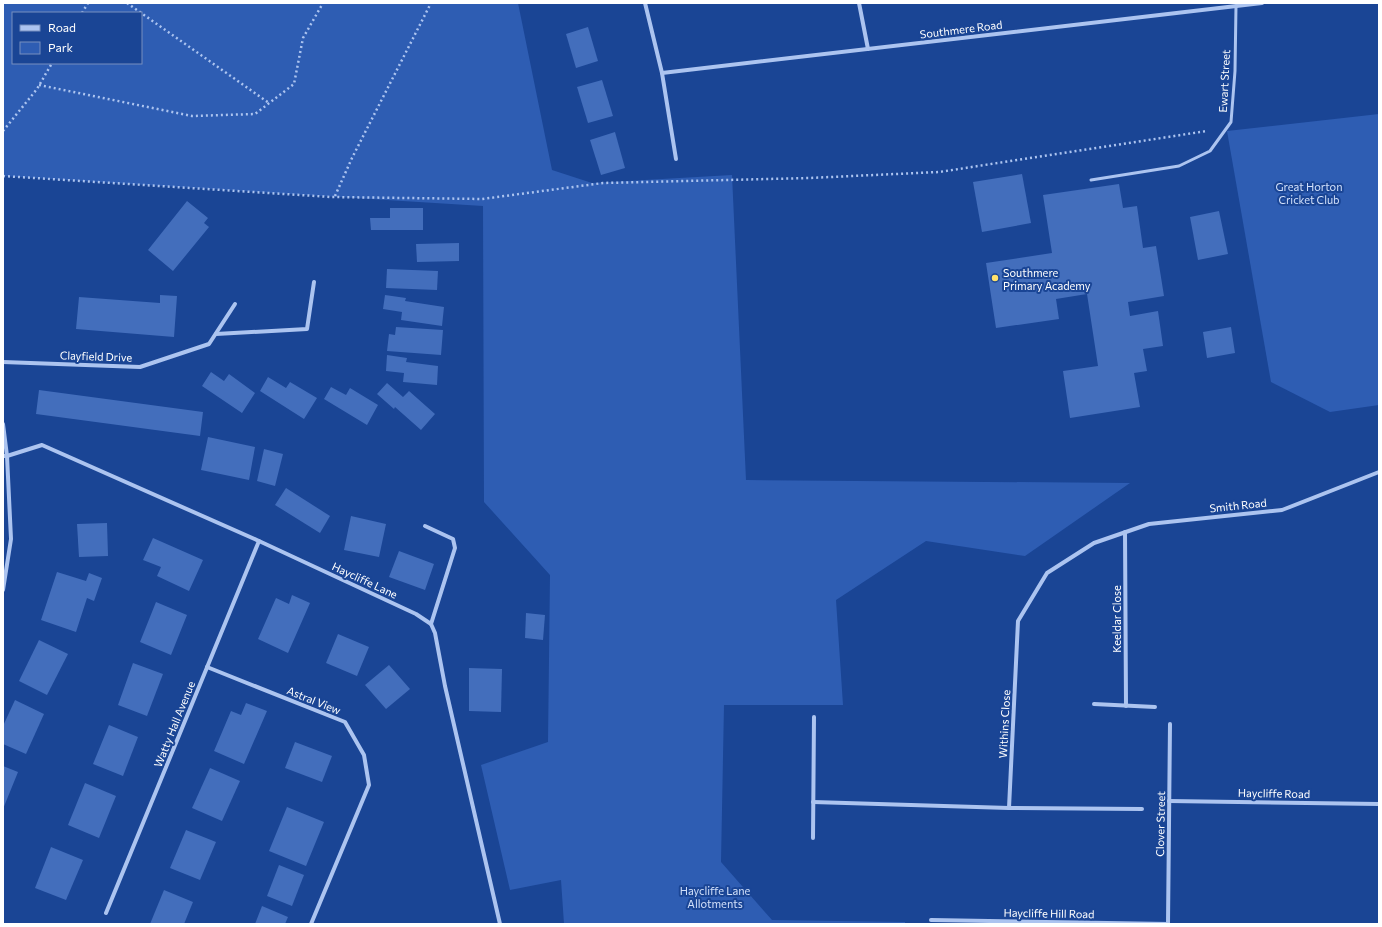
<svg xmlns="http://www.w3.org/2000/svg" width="1382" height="927" font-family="Commissioner,sans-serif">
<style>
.green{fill:#2e5db3;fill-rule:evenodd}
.building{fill:#436ebc}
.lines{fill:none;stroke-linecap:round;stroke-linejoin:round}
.path{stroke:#acc4f0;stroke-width:2.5;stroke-dasharray:2 3;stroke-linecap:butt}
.service{stroke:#acc4f0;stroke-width:3}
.minor{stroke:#acc4f0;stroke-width:4}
.poi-dot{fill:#ffe16b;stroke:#1a4595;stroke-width:1.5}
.labels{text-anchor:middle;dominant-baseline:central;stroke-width:4;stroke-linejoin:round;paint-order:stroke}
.street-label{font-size:11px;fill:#fff;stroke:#1a4595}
.park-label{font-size:11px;fill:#d3e1fb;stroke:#1a4595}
.poi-label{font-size:11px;fill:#fff;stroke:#1a4595;text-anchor:start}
</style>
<rect width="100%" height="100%" fill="#1a4595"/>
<!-- green -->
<g class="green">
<path d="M 3,3 L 518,3 L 552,170 L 592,183 L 732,175 L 746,480 L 1130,483 L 1025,556 L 926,541 L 836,600 L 843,705 L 724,705 L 721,862 L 772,920 L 905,922 L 905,924 L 564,924 L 561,880 L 510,890 L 481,765 L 548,742 L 550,575 L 484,502 L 483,206 L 3,176 ZM 13,13 L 141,13 L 141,63 L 13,63 Z"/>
<polygon points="1379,114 1379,405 1330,412 1271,382 1227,131"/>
</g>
<!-- building -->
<g class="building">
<polygon points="588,27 598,61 576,68 566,34"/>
<polygon points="602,80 613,116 588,123 577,87"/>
<polygon points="615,132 625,168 601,175 590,140"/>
<polygon points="1022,174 1031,223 982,232 973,182"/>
<polygon points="1119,184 1123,208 1137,206 1143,248 1156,246 1164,296 1128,302 1130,316 1158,311 1163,346 1143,349 1147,371 1134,373 1140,407 1070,418 1063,371 1098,366 1087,294 1056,299 1059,319 996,328 986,263 1052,253 1043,195"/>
<polygon points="187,201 208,218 204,223 209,227 173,271 148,250"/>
<polygon points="390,208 423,208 423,230 371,230 370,218 390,218"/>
<polygon points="1219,211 1228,254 1198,260 1190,217"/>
<polygon points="459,243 459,261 417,262 416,244"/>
<polygon points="387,269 438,271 437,290 386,288"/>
<polygon points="160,295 177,296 174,337 76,329 79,297 160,303"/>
<polygon points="385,295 406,298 405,301 444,307 442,326 401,320 402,312 383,309"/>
<polygon points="396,327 443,330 441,355 387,351 389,334 395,335"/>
<polygon points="1231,327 1235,353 1207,358 1203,332"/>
<polygon points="387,355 407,358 406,362 438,366 437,385 403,382 404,373 386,371"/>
<polygon points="211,372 224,381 229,374 255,393 242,413 202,386"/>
<polygon points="268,377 286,388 290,382 317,398 304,419 260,391"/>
<polygon points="387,383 403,397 409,391 435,414 421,430 395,407 394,409 377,394"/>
<polygon points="331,387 346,395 350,388 378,405 367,425 324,399"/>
<polygon points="39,390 203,412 200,436 36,414"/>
<polygon points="208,437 255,447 249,480 201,470"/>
<polygon points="264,449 283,454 275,486 257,481"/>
<polygon points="286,488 330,516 320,533 275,505"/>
<polygon points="351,516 386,524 379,557 344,550"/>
<polygon points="107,523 108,556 79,557 77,524"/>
<polygon points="153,538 203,560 189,591 157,576 161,567 143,560"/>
<polygon points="399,551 434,564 425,590 389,577"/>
<polygon points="57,572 86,581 89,573 102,578 94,601 87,598 76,632 41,620"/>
<polygon points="292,595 310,603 288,653 258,639 276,598 289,604"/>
<polygon points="156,602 187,615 171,655 140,642"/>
<polygon points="526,613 545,615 543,640 525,638"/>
<polygon points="338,634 369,647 357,676 326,663"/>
<polygon points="39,640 68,654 47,695 19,681"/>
<polygon points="133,663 163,674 147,716 118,705"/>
<polygon points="389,665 410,689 386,709 365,685"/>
<polygon points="469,668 502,669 501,712 469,711"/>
<polygon points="15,700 44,714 26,754 3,744 3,726"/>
<polygon points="246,703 267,711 244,764 214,751 231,711 241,715"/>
<polygon points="109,725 138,737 123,776 93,764"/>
<polygon points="295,742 332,756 322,782 285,768"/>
<polygon points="3,766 18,772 3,809"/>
<polygon points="210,768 240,781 222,821 192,808"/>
<polygon points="85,783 116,796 99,838 68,825"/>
<polygon points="287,807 324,822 306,866 269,851"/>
<polygon points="186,830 216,842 200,880 170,868"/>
<polygon points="51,847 83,860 66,900 35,888"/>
<polygon points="279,865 304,875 292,906 267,896"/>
<polygon points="164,890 193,902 184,924 150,924"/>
<polygon points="262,906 288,917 285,924 255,924"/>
</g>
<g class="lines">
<!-- path -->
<g class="path">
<polyline points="127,3 269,103"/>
<polyline points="82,13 88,3"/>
<polyline points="39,85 192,116 255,114 294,84 303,38 323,3"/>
<polyline points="3,131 37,89 52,63"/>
<polyline points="3,176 331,197 482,199 603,183 809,178 939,172 1207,131"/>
<polyline points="335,196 352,158 431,3"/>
</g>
<!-- service -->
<polyline class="service" points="1091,180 1179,166 1210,151 1231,122 1235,71 1236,6"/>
<!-- minor -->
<g class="minor">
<polyline points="645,3 662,73 676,159"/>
<polyline points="859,3 868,49"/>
<polyline points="662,73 1262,3"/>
<polyline points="216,334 307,329 314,282"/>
<polyline points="3,362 140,367 209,344 235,304"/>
<polyline points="3,424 7,456 11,539 3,590"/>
<polyline points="3,456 7,456 42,445 259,541 416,614 431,624 435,633 445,686 500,924"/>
<polyline points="425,526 453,539 455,548 431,624"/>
<polyline points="1125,532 1126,706"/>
<polyline points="207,667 345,722 364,755 369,785 311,924"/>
<polyline points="1094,704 1155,707"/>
<polyline points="1169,801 1379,804"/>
<polyline points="813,802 1009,808"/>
<polyline points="1142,809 1009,808 1018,621 1047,573 1094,543 1149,524 1282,510 1379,472"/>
<polyline points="813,838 814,717"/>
<polyline points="106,913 259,541"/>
<polyline points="931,920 1168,924"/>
<polyline points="1168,924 1170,724"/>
</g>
</g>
<!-- markers -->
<circle class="poi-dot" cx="995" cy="278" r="4"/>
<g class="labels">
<!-- street labels -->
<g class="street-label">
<text transform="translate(961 29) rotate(-7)">Southmere Road</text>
<text transform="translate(1224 81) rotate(-87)">Ewart Street</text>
<text transform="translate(96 356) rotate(2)">Clayfield Drive</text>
<text transform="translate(1238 505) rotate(-6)">Smith Road</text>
<text transform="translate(365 580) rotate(25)">Haycliffe Lane</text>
<text transform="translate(1116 619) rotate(-90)">Keeldar Close</text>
<text transform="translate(314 700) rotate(22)">Astral View</text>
<text transform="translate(174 724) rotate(-68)">Watty Hall Avenue</text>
<text transform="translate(1004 724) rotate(-87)">Withins Close</text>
<text transform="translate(1274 793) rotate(1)">Haycliffe Road</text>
<text transform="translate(1160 824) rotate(-89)">Clover Street</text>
<text transform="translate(1049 913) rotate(1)">Haycliffe Hill Road</text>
</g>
<!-- park labels -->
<g class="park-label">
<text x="1309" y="186">Great Horton<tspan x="1309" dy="13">Cricket Club</tspan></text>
<text x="715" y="890">Haycliffe Lane<tspan x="715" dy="13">Allotments</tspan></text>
</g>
<!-- poi labels -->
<g class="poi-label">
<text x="1003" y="272">Southmere<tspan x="1003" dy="13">Primary Academy</tspan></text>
</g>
</g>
<!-- border -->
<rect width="1382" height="927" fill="none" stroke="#ffffff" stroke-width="8"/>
<!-- legend -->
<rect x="12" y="12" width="130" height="52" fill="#1a4595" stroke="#768fbf"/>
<rect x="20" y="25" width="20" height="6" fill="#acc4f0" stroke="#768fbf"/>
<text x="48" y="32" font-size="12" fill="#ffffff">Road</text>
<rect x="20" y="42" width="20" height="12" fill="#2e5db3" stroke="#768fbf"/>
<text x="48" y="52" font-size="12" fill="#ffffff">Park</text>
</svg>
